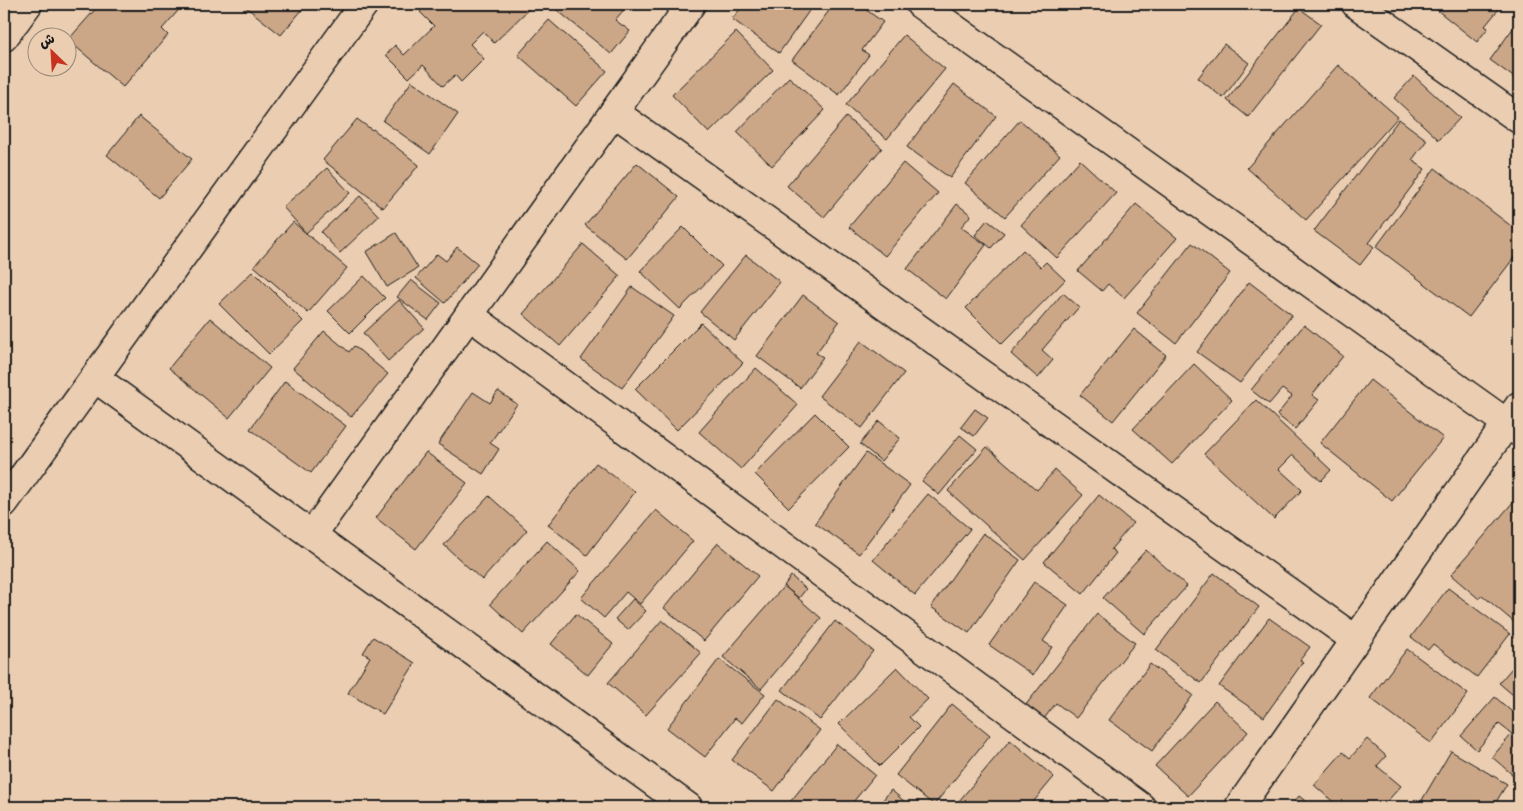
<svg xmlns="http://www.w3.org/2000/svg" width="1523" height="811" font-family="'Indie Flower','Playpen Sans Arabic',sans-serif">
<style>
.building{fill:#cba787;stroke:#1c1c1c}
.lines{fill:none;stroke-linecap:round;stroke-linejoin:round}
.minor-casing{stroke:#1c1c1c;stroke-width:31}
.minor{stroke:#ebceb2;stroke-width:28}
</style>
<rect width="100%" height="100%" fill="#ebceb2"/>
<filter id="ink" filterUnits="userSpaceOnUse"><feTurbulence type="fractalNoise" baseFrequency=".02" numOctaves="2"/><feDisplacementMap in="SourceGraphic" scale="10" xChannelSelector="R" yChannelSelector="G"/><feConvolveMatrix kernelMatrix="1 2 1 2 8 2 1 2 1" color-interpolation-filters="sRGB"/></filter>
<g filter="url(#ink)">
<!-- building -->
<g class="building">
<polygon points="100,4 184,4 162,29 168,35 123,87 68,40"/>
<polygon points="242,4 307,4 281,35"/>
<polygon points="428,4 528,4 531,7 494,43 483,31 470,44 484,59 461,82 455,75 443,86 423,65 409,78 386,55 395,45 404,55 434,26 420,12"/>
<polygon points="553,4 629,4 615,20 630,31 611,54 552,6"/>
<polygon points="744,4 814,4 779,53 732,19"/>
<polygon points="834,4 858,4 883,22 862,50 869,55 839,95 792,60"/>
<polygon points="1442,4 1503,4 1485,26 1488,28 1477,42 1437,10"/>
<polygon points="1299,8 1321,24 1248,117 1227,100"/>
<polygon points="549,20 607,71 576,106 518,55"/>
<polygon points="1519,20 1519,81 1490,60"/>
<polygon points="736,32 773,70 709,133 672,95"/>
<polygon points="904,35 945,69 887,139 846,105"/>
<polygon points="1224,44 1249,63 1223,98 1198,78"/>
<polygon points="1338,65 1398,117 1306,220 1247,168"/>
<polygon points="1414,76 1460,118 1439,140 1394,98"/>
<polygon points="789,77 825,110 772,166 737,132"/>
<polygon points="412,81 458,114 430,154 383,121"/>
<polygon points="954,84 996,116 950,178 907,147"/>
<polygon points="139,116 192,159 159,198 107,155"/>
<polygon points="846,117 882,148 824,217 787,186"/>
<polygon points="357,119 372,130 373,129 419,165 383,208 323,160"/>
<polygon points="1399,119 1427,140 1412,160 1425,169 1369,243 1374,247 1360,265 1314,231"/>
<polygon points="1020,120 1060,155 1005,217 965,183"/>
<polygon points="1080,160 1116,193 1057,258 1021,225"/>
<polygon points="637,163 679,197 627,259 585,225"/>
<polygon points="903,163 938,193 885,256 849,227"/>
<polygon points="327,168 350,193 306,233 283,207"/>
<polygon points="1435,168 1519,232 1519,251 1469,317 1376,247"/>
<polygon points="360,196 379,216 340,253 321,232"/>
<polygon points="957,204 971,215 961,227 986,245 946,299 907,269"/>
<polygon points="1136,204 1177,238 1124,298 1108,284 1102,291 1078,271"/>
<polygon points="987,220 1004,233 991,248 975,235"/>
<polygon points="293,222 347,268 308,313 254,266"/>
<polygon points="683,227 722,266 680,309 640,271"/>
<polygon points="396,233 418,268 387,287 366,252"/>
<polygon points="1192,243 1230,273 1176,343 1137,313"/>
<polygon points="583,244 620,276 560,346 523,314"/>
<polygon points="457,247 478,264 445,303 416,278 437,254 446,261"/>
<polygon points="1023,250 1041,267 1046,262 1065,280 1002,344 966,308"/>
<polygon points="746,255 780,282 734,340 700,312"/>
<polygon points="253,271 303,321 269,354 219,304"/>
<polygon points="364,276 385,298 350,333 328,311"/>
<polygon points="411,280 441,303 428,320 397,297"/>
<polygon points="1249,282 1292,315 1240,383 1197,352"/>
<polygon points="632,287 674,316 622,388 581,359"/>
<polygon points="1063,293 1079,307 1042,350 1053,360 1038,378 1011,354"/>
<polygon points="803,295 839,322 816,353 823,357 800,388 757,356"/>
<polygon points="399,300 424,328 388,361 363,333"/>
<polygon points="210,318 270,368 229,418 169,368"/>
<polygon points="701,323 743,363 677,430 635,389"/>
<polygon points="1304,325 1343,356 1312,395 1319,400 1295,429 1277,415 1292,396 1282,389 1269,404 1251,390"/>
<polygon points="1134,329 1166,355 1113,421 1080,395"/>
<polygon points="324,331 349,352 354,346 388,374 351,417 293,368"/>
<polygon points="861,341 904,373 862,428 819,396"/>
<polygon points="1194,364 1232,400 1172,464 1133,429"/>
<polygon points="756,368 798,405 741,469 699,432"/>
<polygon points="1370,380 1443,438 1392,501 1320,443"/>
<polygon points="285,381 346,426 311,473 250,429"/>
<polygon points="498,391 517,404 490,443 499,449 483,474 438,444 473,392 490,403"/>
<polygon points="1256,400 1331,470 1321,481 1293,455 1279,469 1302,490 1274,519 1204,454"/>
<polygon points="975,409 988,418 974,436 961,427"/>
<polygon points="815,413 849,447 789,508 755,474"/>
<polygon points="879,421 900,438 881,461 860,444"/>
<polygon points="960,435 977,449 939,495 922,481"/>
<polygon points="987,447 1037,490 1055,470 1083,495 1025,560 948,491"/>
<polygon points="426,452 467,483 416,549 376,518"/>
<polygon points="866,453 910,485 859,554 815,523"/>
<polygon points="596,463 635,492 587,555 548,525"/>
<polygon points="928,494 970,529 915,595 873,560"/>
<polygon points="1099,495 1133,523 1111,549 1116,553 1083,594 1044,562"/>
<polygon points="1519,495 1519,618 1515,623 1482,595 1479,599 1451,575"/>
<polygon points="489,496 527,530 482,580 444,545"/>
<polygon points="656,510 693,541 640,604 626,592 604,618 581,598"/>
<polygon points="983,533 1020,560 969,633 931,607"/>
<polygon points="547,541 580,571 523,634 490,604"/>
<polygon points="718,543 758,576 704,641 664,608"/>
<polygon points="1146,550 1187,586 1144,634 1103,598"/>
<polygon points="1214,573 1259,607 1201,683 1156,650"/>
<polygon points="791,576 806,589 799,598 784,586"/>
<polygon points="1034,582 1068,605 1043,641 1052,647 1033,675 989,645"/>
<polygon points="784,586 821,618 761,689 723,657"/>
<polygon points="1448,588 1510,634 1477,677 1433,644 1428,650 1411,637"/>
<polygon points="633,599 646,611 628,630 615,619"/>
<polygon points="576,614 613,644 588,675 551,644"/>
<polygon points="1097,614 1135,643 1076,718 1056,703 1043,720 1025,706"/>
<polygon points="1269,618 1310,647 1300,660 1303,662 1264,717 1219,686"/>
<polygon points="662,620 701,653 646,715 608,683"/>
<polygon points="835,621 873,651 820,720 782,690"/>
<polygon points="373,637 415,663 383,714 348,693 370,657 363,653"/>
<polygon points="1407,649 1468,694 1431,743 1370,698"/>
<polygon points="719,659 765,694 742,723 735,718 705,757 667,728"/>
<polygon points="1519,660 1519,700 1499,683"/>
<polygon points="1150,664 1193,695 1152,751 1109,720"/>
<polygon points="897,667 928,699 909,717 919,727 880,766 839,724"/>
<polygon points="1495,697 1519,718 1519,771 1514,776 1492,757 1512,734 1499,724 1477,750 1461,736"/>
<polygon points="778,699 820,730 774,791 732,760"/>
<polygon points="1215,701 1248,732 1188,796 1155,766"/>
<polygon points="952,704 990,735 934,805 896,775"/>
<polygon points="1367,739 1386,756 1377,766 1401,786 1382,807 1339,807 1314,785 1343,752 1350,758"/>
<polygon points="1010,740 1054,777 1029,807 954,807"/>
<polygon points="837,744 875,775 849,807 786,807"/>
<polygon points="1451,751 1507,784 1493,807 1434,807 1422,800"/>
<polygon points="891,790 911,807 877,807"/>
<polygon points="1299,796 1313,807 1290,807"/>
<polygon points="1415,799 1424,807 1407,807"/>
</g>
<g class="lines">
<!-- minor casing -->
<g class="minor-casing">
<g id="minor">
<polyline points="920,4 1519,432"/>
<polyline points="1356,4 1519,119"/>
<polyline points="4,37 28,4"/>
<polyline points="614,112 1356,640"/>
<polyline points="469,315 1141,807"/>
<polyline points="95,378 688,807"/>
<polyline points="4,503 364,4"/>
<polyline points="312,535 691,4"/>
<polyline points="1239,807 1519,406"/>
</g>
</g>
<!-- minor -->
<use href="#minor" class="minor"/>
</g>
</g>
<!-- margin -->
<rect width="1523" height="811" fill="none" stroke="#ebceb2" stroke-width="20"/>
<rect x="10" y="10" width="1503" height="791" fill="none" stroke="#1c1c1c" stroke-width="2" filter="url(#ink)"/>
<!-- north arrow -->
<g transform="translate(52 52) rotate(335)"><circle r="24" fill="#ebceb2" stroke="#988776"/>
<path d="M0-4L9 19L0 12L-9 19Z" fill="#c8321e"/>
<text y="-8" font-size="14" font-weight="bold" text-anchor="middle" fill="#1c1c1c">ش</text>
</g>
</svg>
